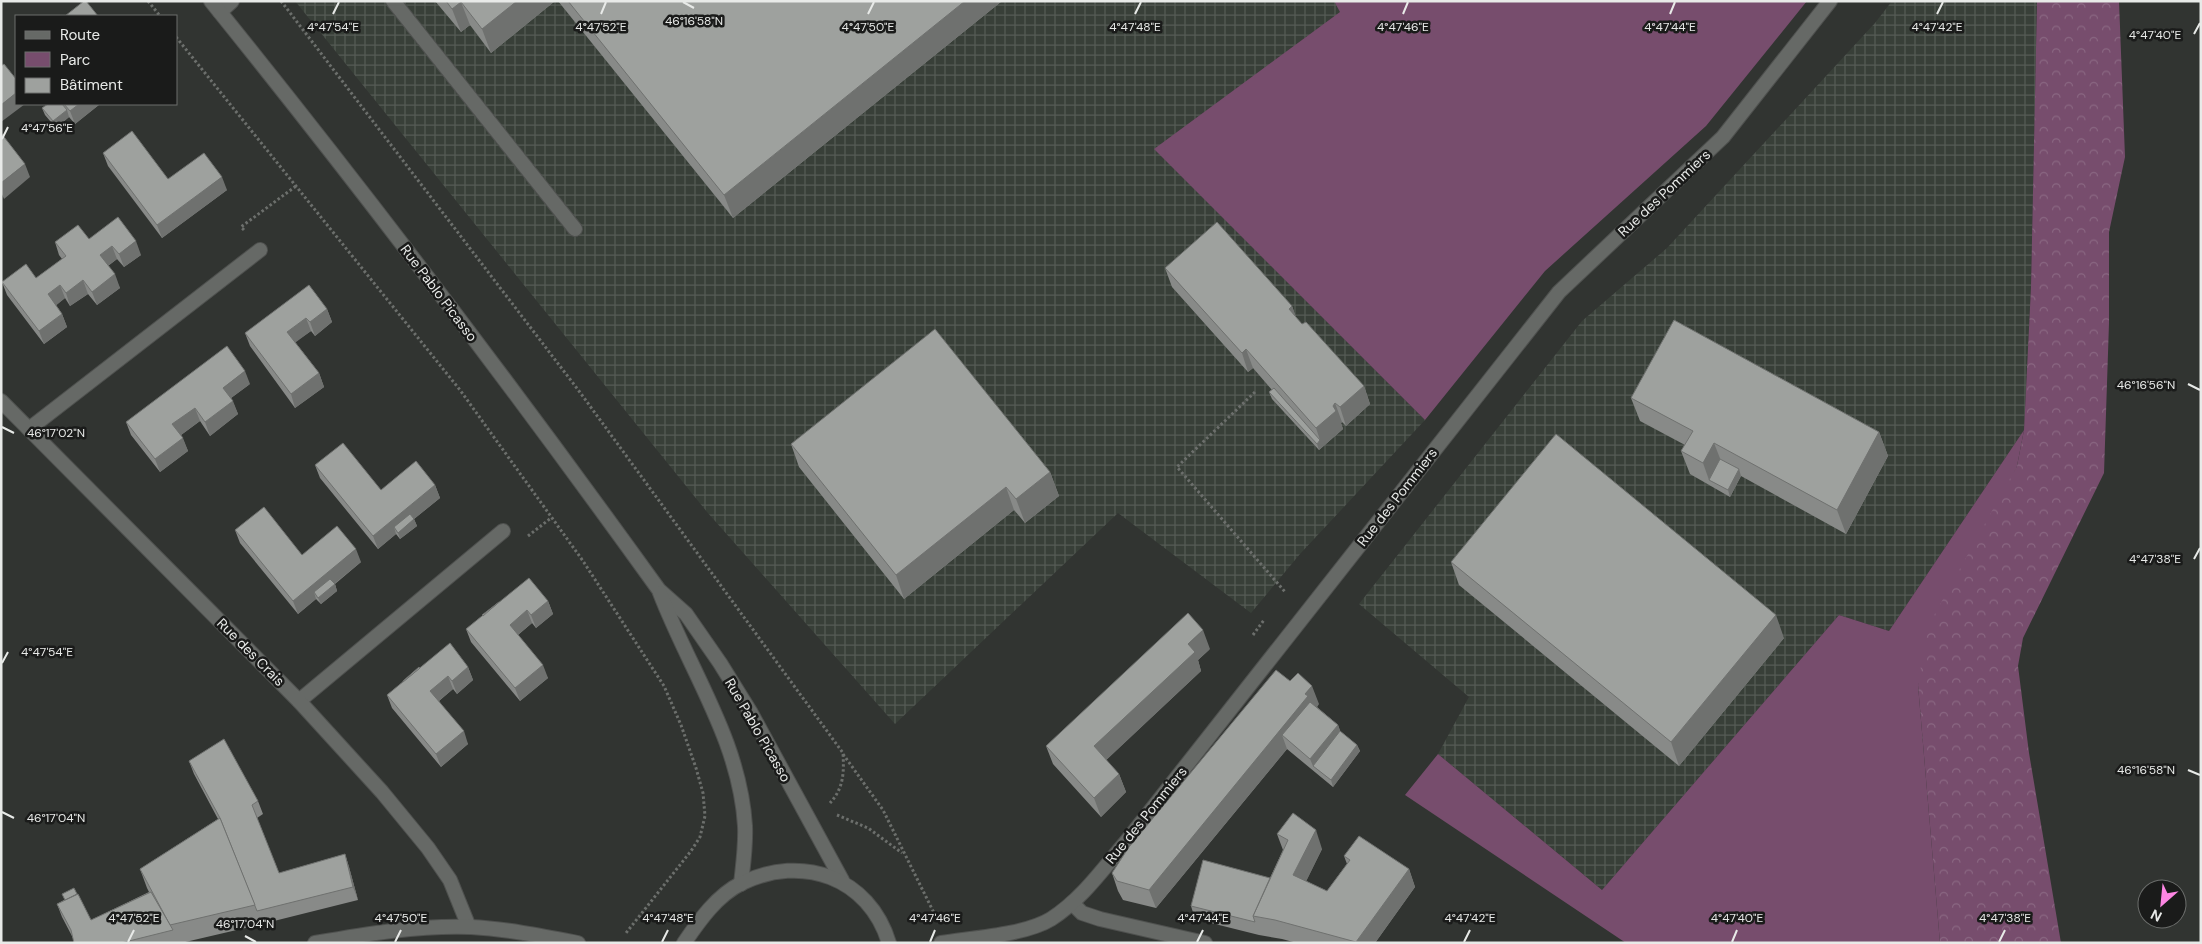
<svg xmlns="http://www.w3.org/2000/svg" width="2202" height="944" font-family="'DM Sans',sans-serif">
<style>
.industrial{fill:url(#industrial-grid)}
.green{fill:#774d6d}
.forest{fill:url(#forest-crowns)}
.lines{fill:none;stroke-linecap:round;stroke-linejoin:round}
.service-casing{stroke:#4f514f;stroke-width:16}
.minor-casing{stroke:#4f514f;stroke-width:16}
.path{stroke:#6c6f6c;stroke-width:3;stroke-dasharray:2.5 2.5;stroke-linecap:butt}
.service{stroke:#666966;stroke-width:14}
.minor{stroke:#666966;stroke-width:14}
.wall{fill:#888a88}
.shaded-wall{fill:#6f716f}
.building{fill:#9ea19e;stroke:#6f716f}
.ticks{fill:none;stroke:#e8eae8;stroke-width:2}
.labels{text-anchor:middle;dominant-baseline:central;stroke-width:5;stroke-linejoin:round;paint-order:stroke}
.street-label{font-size:14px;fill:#e8eae8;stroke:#1a1b1a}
.ticks-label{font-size:12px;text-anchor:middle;fill:#e8eae8;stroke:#1a1b1a;stroke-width:5;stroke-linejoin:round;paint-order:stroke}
</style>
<defs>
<pattern id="industrial-grid" width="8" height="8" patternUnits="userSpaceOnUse" patternTransform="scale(1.25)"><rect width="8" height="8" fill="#383f38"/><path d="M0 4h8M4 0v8" fill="none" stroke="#555b55"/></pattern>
<pattern id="forest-crowns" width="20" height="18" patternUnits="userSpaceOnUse" patternTransform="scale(1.25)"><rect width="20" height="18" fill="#774d6d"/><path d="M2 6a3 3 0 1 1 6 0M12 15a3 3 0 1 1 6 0" fill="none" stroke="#8a6782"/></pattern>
</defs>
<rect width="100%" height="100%" fill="#313431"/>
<!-- industrial -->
<g class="industrial">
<polygon points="295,1 1334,1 1341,12 1155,149 1425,420 1300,554 1251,613 1118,513 895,724 707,512"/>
<polygon points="1892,1 2037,1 2031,287 2024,430 1889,631 1839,615 1602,890 1438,754 1469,697 1359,604 1582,321 1667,248 1875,23"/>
</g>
<!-- green -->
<g class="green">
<polygon points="1334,1 1807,1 1706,126 1545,271 1425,420 1154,149 1340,12"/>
<polygon points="2024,430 2017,466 1918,685 1940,943 1626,943 1405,795 1438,754 1602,890 1839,615 1889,631"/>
</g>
<!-- forest -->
<polygon class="forest" points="2037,1 2119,1 2125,157 2109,232 2109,323 2104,473 2023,638 2018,666 2029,753 2061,943 1940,943 1918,685 1927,628 2017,466 2024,430 2031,287"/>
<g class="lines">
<!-- service casing -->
<g class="service-casing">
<g id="service">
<polyline points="393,1 575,229"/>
<polyline points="220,12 232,1"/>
<polyline points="29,429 260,250"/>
<polyline points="299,701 503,531"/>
</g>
</g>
<!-- minor casing -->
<g class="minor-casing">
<g id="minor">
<path d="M 211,1 C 366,193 515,390 659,590 L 686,614 L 720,663 L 751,713 L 842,880"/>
<polyline points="1,401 299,701 382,792 428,848 450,880 469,927"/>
<path d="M 660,593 C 690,671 740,741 745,826 C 746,845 743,865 741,884"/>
<polyline points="1072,903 1082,913 1100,919 1205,943"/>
<path d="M 315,943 C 366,934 420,925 471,927 C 507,929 542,936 578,943"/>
<path d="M 684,943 C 699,921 717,895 742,883 C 802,854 869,877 889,943"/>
<path d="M 941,943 C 972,938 1025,935 1051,919 C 1081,900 1103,869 1126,842 L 1559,292 L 1723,137 L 1830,1"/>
</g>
</g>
<!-- path -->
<g class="path">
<polyline points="148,1 160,16"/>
<path d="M 281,1 L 579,391 L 843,753 C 844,772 844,788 830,803"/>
<polyline points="176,37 460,390 583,561 664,686 681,725 696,768 703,793 705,816 700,837 691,851 626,933"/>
<polyline points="244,230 241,227 296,186"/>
<polyline points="1255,392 1177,467 1286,593"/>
<polyline points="528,536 551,518"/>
<polyline points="1253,635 1264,620"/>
<polyline points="843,754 883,810 936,917"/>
<polyline points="837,815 868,828 902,853"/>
</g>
<!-- service -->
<use href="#service" class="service"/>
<!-- minor -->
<use href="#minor" class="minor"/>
</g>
<!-- wall -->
<g class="wall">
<polygon points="435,1 555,1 491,53 470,25 461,32"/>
<polygon points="558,1 1002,1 733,218"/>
<polygon points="48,104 100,104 75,124 69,117 56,128 45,115 42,108"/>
<polygon points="103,153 168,179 227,190 162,238 108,166"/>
<polygon points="89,239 141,255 124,267 117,259 108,266 120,288 97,305 88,294 70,306 65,298 56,305 62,314 67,327 44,344 7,295 2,282 36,278 62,259 59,255 55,242"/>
<polygon points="1165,268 1292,306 1296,318 1364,386 1370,404 1346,426 1342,422 1341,423 1343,429 1319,450 1272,399 1269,392 1272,390 1253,368 1248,372 1172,287"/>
<polygon points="279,308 327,309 332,322 315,336 311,331 295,342 319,373 324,387 295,408 250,346 245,333"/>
<polygon points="250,384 231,398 238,414 210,436 200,421 181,435 188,451 160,472 131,435 126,422"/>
<polygon points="1631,398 1879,432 1888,456 1846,534 1741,476 1730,497 1690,474 1681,451 1685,445 1640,421"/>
<polygon points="791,444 1050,472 1059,496 1025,523 1014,510 904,599 799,467"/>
<polygon points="315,465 381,490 435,485 440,498 414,519 417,526 400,539 396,534 378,549 320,478"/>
<polygon points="235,530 302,555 361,562 335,584 337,591 321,604 316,599 298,614 240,543"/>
<polygon points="1451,562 1784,638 1679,766 1459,585"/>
<polygon points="548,601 553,614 536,628 532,623 518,635 548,678 520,701 471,642 466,629 499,602"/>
<polygon points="1210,649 1198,660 1201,671 1106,760 1119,774 1126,792 1101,817 1053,764 1046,746"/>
<polygon points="468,667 473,680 457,694 453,689 439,701 468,744 441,767 392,708 387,695 420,668"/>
<polygon points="1319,704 1317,707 1338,725 1340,731 1357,745 1360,751 1333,787 1287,749 1156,908 1123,900 1118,891 1112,873"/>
<polygon points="189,761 258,801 263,814 257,818 279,873 345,854 349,867 358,900 262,924 181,943 74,943 73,938 62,917 57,904 64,900 91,920 149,892 147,888 140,869 218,819 194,774"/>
<polygon points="1277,834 1322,849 1306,881 1327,891 1347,864 1344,856 1409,869 1415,887 1375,943 1297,943 1282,939 1259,935 1195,919 1191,906 1270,878 1283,850"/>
</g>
<!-- shaded-wall -->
<g class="shaded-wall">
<polygon points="517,1 555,1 491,53 482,29"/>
<polygon points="965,1 1002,1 733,218 724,195"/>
<polygon points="461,2 470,25 461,32 452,9"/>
<polygon points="16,93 16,104 25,104 1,122 1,105"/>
<polygon points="79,104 100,104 75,124 70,111"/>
<polygon points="67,110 69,117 56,128 53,121"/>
<polygon points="25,164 30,177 4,199 1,192 1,183"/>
<polygon points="222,177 227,190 162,238 157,225"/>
<polygon points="136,241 141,255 124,267 119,254"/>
<polygon points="112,246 117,259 105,268 100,255"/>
<polygon points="115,274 120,288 97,305 92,292"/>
<polygon points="83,280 88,294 70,306 66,293"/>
<polygon points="60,285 65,298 53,308 48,294"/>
<polygon points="1292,306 1299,325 1289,309"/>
<polygon points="327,309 332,322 315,336 310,322"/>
<polygon points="62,314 67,327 44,344 39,331"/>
<polygon points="306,318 311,331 292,345 287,332"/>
<polygon points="1246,349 1253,368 1248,372 1242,353"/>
<polygon points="245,371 250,384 227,401 223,388"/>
<polygon points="319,373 324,387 295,408 291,394"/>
<polygon points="1364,386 1370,404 1346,426 1340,407"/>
<polygon points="233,401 238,414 210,436 205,422"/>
<polygon points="1335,403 1342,422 1341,423 1343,429 1319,450 1317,444 1320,440 1316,428"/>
<polygon points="195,408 200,421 177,438 172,424"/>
<polygon points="1879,432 1888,456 1846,534 1837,510"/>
<polygon points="183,438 188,451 160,472 155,459"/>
<polygon points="1714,443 1723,466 1709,480 1703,463"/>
<polygon points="1739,469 1741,476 1730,497 1728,490"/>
<polygon points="1050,472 1059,496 1025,523 1016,499"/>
<polygon points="435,485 440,498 414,519 417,526 400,539 398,533 394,527 396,534 378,549 373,536"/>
<polygon points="1006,487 1014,510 904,599 896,575"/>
<polygon points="356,549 361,562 318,597 314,592 316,599 298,614 293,601"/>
<polygon points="335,584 337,591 321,604 318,598"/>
<polygon points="548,601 553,614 536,628 531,615"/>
<polygon points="527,610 532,623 514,638 510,625"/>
<polygon points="1776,615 1784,638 1679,766 1671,742"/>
<polygon points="1203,630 1210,649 1198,660 1201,671 1101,765 1094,746 1188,644"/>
<polygon points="543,665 548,678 520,701 515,688"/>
<polygon points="468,667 473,680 457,694 452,681"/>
<polygon points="448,676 453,689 435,704 430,691"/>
<polygon points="1312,686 1319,704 1314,710 1282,735 1287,749 1156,908 1149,890 1305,694"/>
<polygon points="1338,725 1343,738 1313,766 1310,759"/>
<polygon points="464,731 468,744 441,767 436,754"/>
<polygon points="1357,745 1360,751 1333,787 1331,780"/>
<polygon points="1119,774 1126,792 1101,817 1094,798"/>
<polygon points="1316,830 1322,849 1300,894 1293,875"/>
<polygon points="345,854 349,867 358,900 353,887"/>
<polygon points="1409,869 1415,887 1375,943 1356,943 1356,942"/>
</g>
<!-- building -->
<g class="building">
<polygon points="84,1 86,1 98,16 65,16"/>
<polygon points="446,1 517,1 482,29 461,2 452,9"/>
<polygon points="568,1 965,1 724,195"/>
<polygon points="4,64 16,79 16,93 1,105 1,66"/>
<polygon points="48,104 62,104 67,110 53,121 42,108"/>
<polygon points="64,104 79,104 70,111"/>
<polygon points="132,131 168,179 204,153 222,177 157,225 103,153"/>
<polygon points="1,133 25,164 1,183"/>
<polygon points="118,217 136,241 119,254 112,246 100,255 115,274 92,292 83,280 66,293 60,285 48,294 62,314 39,331 2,282 26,264 36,278 66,256 55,242 78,225 89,239"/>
<polygon points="1217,222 1292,306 1289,309 1302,324 1306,322 1364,386 1340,407 1335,403 1333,406 1336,411 1316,428 1246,349 1242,353 1165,268"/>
<polygon points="309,285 327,309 310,322 306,318 287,332 319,373 291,394 245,333"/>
<polygon points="1674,320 1879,432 1837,510 1714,443 1703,463 1681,451 1693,431 1631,398"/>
<polygon points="935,329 1050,472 1016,499 1006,487 896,575 791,444"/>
<polygon points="227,346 245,371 223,388 233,401 205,422 195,408 172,424 183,438 155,459 126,422"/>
<polygon points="1274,388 1320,440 1317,444 1269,392"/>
<polygon points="1556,434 1776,615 1671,742 1451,562"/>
<polygon points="343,443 381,490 416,461 435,485 373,536 315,465"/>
<polygon points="1720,459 1739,469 1728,490 1709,480"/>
<polygon points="264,507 302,555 337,526 356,549 293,601 235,530"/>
<polygon points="410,514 414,519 398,533 394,527"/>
<polygon points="529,578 548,601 531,615 527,610 510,625 543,665 515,688 466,629"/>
<polygon points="330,579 335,584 318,598 314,592"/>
<polygon points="499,602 483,616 482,615"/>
<polygon points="1188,613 1203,630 1188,644 1195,652 1094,746 1119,774 1094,798 1046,746"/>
<polygon points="450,643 468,667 452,681 448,676 430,691 464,731 436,754 387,695"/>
<polygon points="419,667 420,668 403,682 403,681"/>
<polygon points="1276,670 1290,681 1298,673 1312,686 1305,694 1308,696 1149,890 1117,881 1112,873 1129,847"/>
<polygon points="1310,702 1338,725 1310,759 1282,735"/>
<polygon points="1340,731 1357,745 1331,780 1313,766"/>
<polygon points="224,739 258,801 252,805 279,873 345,854 353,887 257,911 220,818 189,761"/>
<polygon points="1293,813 1316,830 1293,875 1327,891 1350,860 1344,856 1359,836 1409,869 1356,942 1275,920 1253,916 1288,840 1277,834"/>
<polygon points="220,818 255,905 170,925 140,869"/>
<polygon points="1203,860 1270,878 1253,916 1255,922 1191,906"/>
<polygon points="74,888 77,894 65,900 62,894"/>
<polygon points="151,892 173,930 121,943 74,943 71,930 57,904 78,894 91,920"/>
</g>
<!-- ticks -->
<path class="ticks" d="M 683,2 L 694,8M 333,14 L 339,2M 601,14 L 606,2M 868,14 L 874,2M 1135,14 L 1141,2M 1403,14 L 1408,2M 1670,14 L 1675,2M 1937,14 L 1943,2M 2194,34 L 2200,23M 2,139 L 8,127M 2188,384 L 2200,390M 2,427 L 14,433M 2194,559 L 2200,548M 2,663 L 8,652M 2188,770 L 2200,775M 2,812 L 14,818M 245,936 L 256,942M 128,942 L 134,930M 395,942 L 401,930M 662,942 L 668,930M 930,942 L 935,930M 1197,942 L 1203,930M 1464,942 L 1470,930M 1732,942 L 1737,930M 1999,942 L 2005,930"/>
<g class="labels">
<!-- street labels -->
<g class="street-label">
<text transform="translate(1664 193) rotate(-43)">Rue des Pommiers</text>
<text transform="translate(439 293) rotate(53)">Rue Pablo Picasso</text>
<text transform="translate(1397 497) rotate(-52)">Rue des Pommiers</text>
<text transform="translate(251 652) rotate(45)">Rue des Crais</text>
<text transform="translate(758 730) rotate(60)">Rue Pablo Picasso</text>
<text transform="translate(1146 815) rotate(-51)">Rue des Pommiers</text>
</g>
</g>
<g class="ticks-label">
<text x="694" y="25">46°16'58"N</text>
<text x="333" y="31">4°47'54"E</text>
<text x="601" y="31">4°47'52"E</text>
<text x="868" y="31">4°47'50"E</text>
<text x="1135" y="31">4°47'48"E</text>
<text x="1403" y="31">4°47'46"E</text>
<text x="1670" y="31">4°47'44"E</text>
<text x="1937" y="31">4°47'42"E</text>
<text x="2155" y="39">4°47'40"E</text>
<text x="47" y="132">4°47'56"E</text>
<text x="2146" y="389">46°16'56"N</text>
<text x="56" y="437">46°17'02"N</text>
<text x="2155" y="563">4°47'38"E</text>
<text x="47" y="656">4°47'54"E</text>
<text x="2146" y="774">46°16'58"N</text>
<text x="56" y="822">46°17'04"N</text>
<text x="134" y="922">4°47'52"E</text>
<text x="401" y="922">4°47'50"E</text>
<text x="668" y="922">4°47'48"E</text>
<text x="935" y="922">4°47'46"E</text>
<text x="1203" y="922">4°47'44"E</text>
<text x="1470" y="922">4°47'42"E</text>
<text x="1737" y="922">4°47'40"E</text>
<text x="2005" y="922">4°47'38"E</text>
<text x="245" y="928">46°17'04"N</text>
</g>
<!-- border -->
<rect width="2202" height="944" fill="none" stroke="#e8eae8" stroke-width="5"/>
<!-- legend -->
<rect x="15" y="15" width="162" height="90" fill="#1a1b1a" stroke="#6c6e6c"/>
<rect x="25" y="31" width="25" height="8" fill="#666966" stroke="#6c6e6c"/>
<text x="60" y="40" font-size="15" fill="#e8eae8">Route</text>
<rect x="25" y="52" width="25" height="15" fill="#774d6d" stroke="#6c6e6c"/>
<text x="60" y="65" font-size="15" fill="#e8eae8">Parc</text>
<rect x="25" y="78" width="25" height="15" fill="#9ea19e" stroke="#6c6e6c"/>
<text x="60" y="90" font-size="15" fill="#e8eae8">Bâtiment</text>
<!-- north arrow -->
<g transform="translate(2162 904) rotate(207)"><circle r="24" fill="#1a1b1a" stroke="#6c6e6c"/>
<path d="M0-4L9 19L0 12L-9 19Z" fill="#fd86e3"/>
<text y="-8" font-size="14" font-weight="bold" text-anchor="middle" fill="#e8eae8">N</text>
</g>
</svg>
